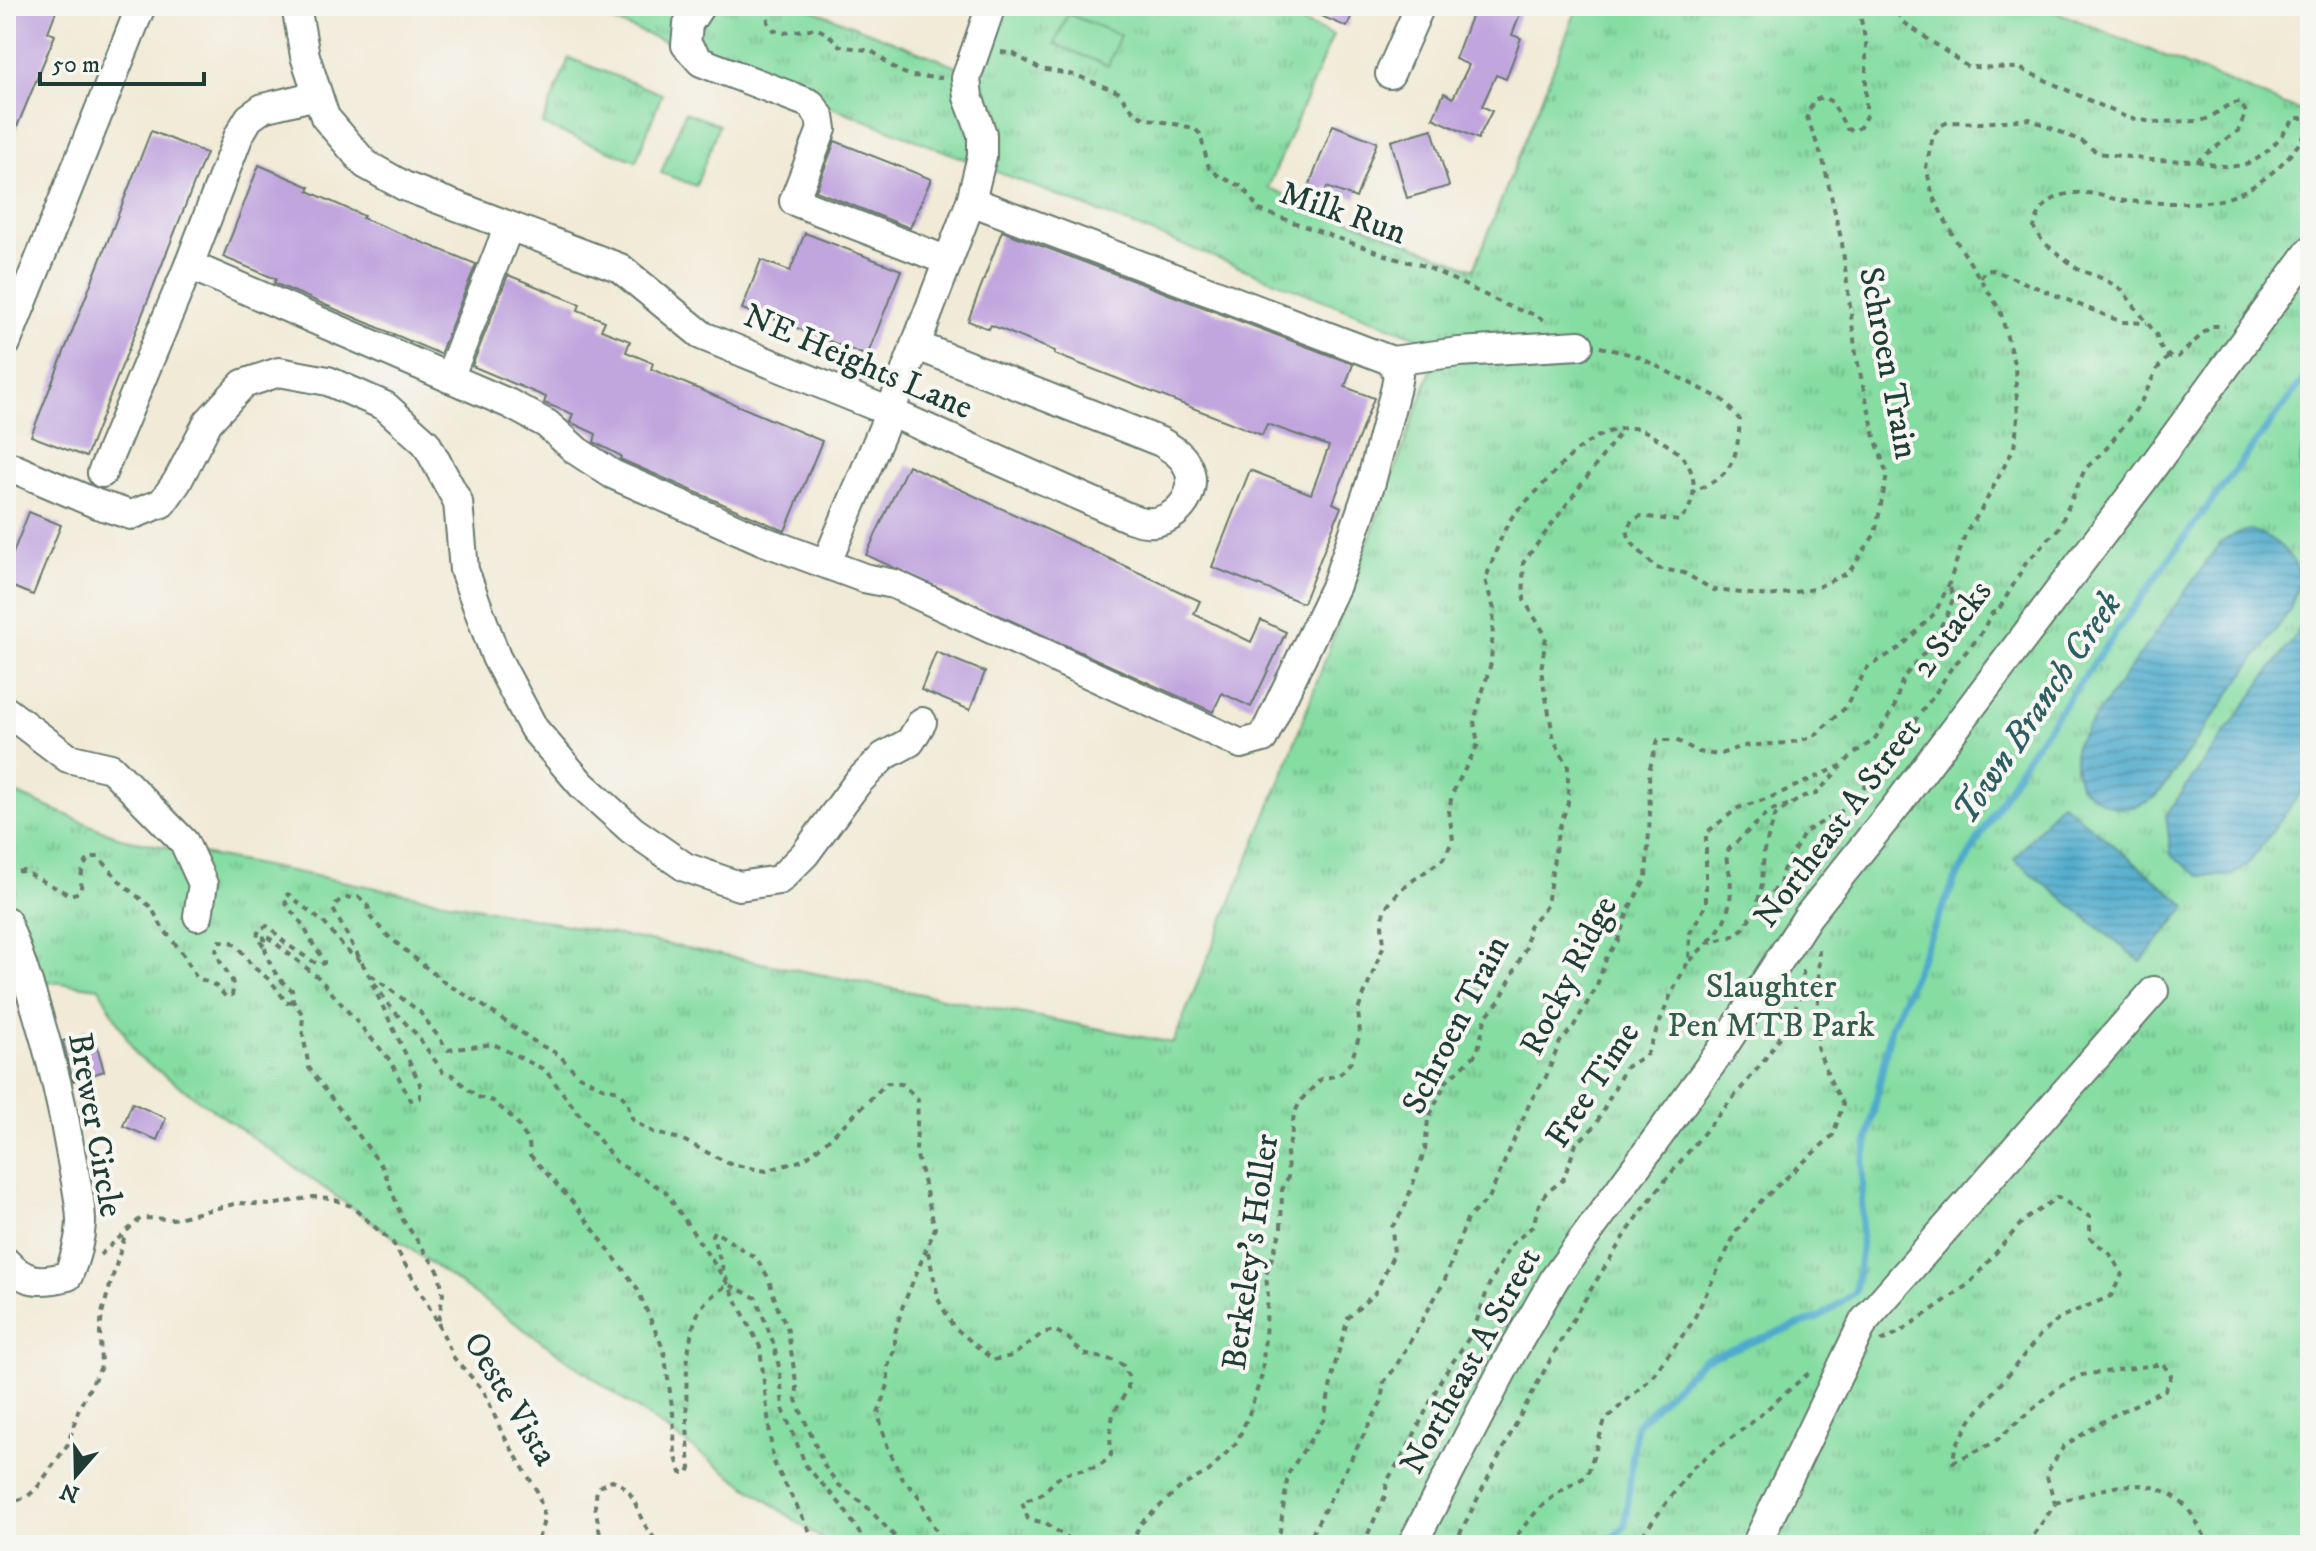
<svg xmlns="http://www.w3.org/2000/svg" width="2316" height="1551" font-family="'IM FELL DW Pica',serif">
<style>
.grass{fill:url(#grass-tufts);stroke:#528d6b;stroke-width:2}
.pitch{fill:#85dda2;stroke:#528d6b;stroke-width:2}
.water{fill:url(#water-rules);stroke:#367480;stroke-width:2}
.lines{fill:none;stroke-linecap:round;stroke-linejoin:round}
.stream{stroke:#4eaacc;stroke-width:7}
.building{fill:#c1a6de}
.minor-casing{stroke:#687a6d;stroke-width:32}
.path{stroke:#687a6d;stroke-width:4;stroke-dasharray:6 6;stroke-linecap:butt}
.minor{stroke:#fff;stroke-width:28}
.labels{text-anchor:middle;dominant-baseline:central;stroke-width:8;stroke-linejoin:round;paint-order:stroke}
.street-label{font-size:34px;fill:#1f3d34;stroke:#f6f6f2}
.park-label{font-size:34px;fill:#335d4a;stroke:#f6f6f2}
.water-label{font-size:36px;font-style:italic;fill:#2d5e62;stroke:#f6f6f2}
</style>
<defs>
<pattern id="grass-tufts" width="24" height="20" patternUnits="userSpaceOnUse" patternTransform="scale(2)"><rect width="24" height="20" fill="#85dda2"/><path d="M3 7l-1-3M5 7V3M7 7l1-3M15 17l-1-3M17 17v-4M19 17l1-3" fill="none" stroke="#6cb485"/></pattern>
<pattern id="water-rules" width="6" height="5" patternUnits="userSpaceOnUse" patternTransform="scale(2)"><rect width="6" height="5" fill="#4eaacc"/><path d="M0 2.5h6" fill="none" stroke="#408ca6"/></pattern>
</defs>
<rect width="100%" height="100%" fill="#f6f6f2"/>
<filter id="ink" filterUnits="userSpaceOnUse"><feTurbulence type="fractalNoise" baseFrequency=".0125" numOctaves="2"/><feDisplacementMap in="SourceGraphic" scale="16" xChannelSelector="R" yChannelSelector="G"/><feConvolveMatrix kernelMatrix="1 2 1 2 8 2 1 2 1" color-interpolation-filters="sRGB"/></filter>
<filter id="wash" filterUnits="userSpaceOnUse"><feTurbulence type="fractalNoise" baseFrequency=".006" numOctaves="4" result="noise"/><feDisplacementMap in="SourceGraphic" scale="32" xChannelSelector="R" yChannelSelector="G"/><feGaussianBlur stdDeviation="1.8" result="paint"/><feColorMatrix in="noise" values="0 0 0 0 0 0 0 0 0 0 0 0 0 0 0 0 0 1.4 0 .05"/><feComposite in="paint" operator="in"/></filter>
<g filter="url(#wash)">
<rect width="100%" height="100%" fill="#f1ead6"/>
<!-- grass -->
<g class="grass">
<polygon points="575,6 803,6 979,75 1007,6 1262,6 1333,35 1268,188 1474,269 1578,6 2042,6 2310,115 2310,1545 830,1545 137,1056 99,988 6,976 6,789 120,838 1173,1043 1282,777 1440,346"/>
<polygon points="569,58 662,94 636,161 542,125"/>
</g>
<!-- pitch -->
<g class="pitch">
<polygon points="1068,14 1120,35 1108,66 1055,44"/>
<polygon points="685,112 719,125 696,186 661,173"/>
</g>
<!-- water -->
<g class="water">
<path d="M 2310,435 L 2310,494 C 2297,474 2297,455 2310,435 Z"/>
<path d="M 2250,530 C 2276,538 2290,551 2301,576 L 2290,610 L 2156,797 C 2124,817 2107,808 2080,786 L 2075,764 L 2075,745 L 2220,543 L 2235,534 Z"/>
<polygon points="2310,615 2310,780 2247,866 2231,876 2199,876 2171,855 2166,815"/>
<polygon points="2061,802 2187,906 2141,962 2014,859"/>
</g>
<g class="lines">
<!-- stream -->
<polyline class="stream" points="1605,1545 1625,1526 1636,1425 1703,1360 1820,1317 1855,1292 1861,1249 1863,1164 1891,1027 1954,882 2026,758 2184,538 2310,371"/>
</g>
<g id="blocks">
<!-- building -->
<g class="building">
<polygon points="6,6 58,6 48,32 55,35 7,151"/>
<polygon points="1298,6 1355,6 1347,27"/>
<polygon points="1475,6 1523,6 1512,35 1521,38 1506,79 1496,75 1482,106 1492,111 1478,139 1433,118 1444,93 1453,98 1469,65 1455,59"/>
<polygon points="1333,125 1377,142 1356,198 1327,187 1323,197 1307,191"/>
<polygon points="1432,129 1449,186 1407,198 1391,141"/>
<polygon points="151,131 206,153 86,457 31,436"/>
<polygon points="835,141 931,179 910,228 816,191"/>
<polygon points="259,165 310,187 308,191 364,216 362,218 476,264 440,354 274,283 276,279 223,257"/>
<polygon points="1002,231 1353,364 1345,387 1374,398 1333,503 1341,507 1303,603 1212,567 1250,470 1311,494 1329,446 1267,424 1262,435 1054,354 1055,351 1025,339 991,325 989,329 968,321"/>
<polygon points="805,233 901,270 867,356 764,315 764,317 742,309 761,260 790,271"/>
<polygon points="508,275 580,304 578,310 605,321 601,330 630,341 626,352 653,363 651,369 822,441 785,531 620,459 621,456 594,442 596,434 570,422 573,414 544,403 546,397 472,366"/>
<polygon points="908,465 1200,601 1194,614 1251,642 1261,620 1286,632 1251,707 1222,693 1213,712 866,555"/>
<polygon points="29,512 61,525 33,595 6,584 6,571"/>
<polygon points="936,652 985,672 970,710 921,690"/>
<polygon points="93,1032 104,1071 73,1081 63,1041"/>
<polygon points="132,1103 166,1118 157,1140 123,1126"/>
</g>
</g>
</g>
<g filter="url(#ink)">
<use href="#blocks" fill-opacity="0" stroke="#687a6d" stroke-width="2"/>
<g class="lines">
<!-- minor casing -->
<g class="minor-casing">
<g id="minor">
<path d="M 296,6 L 305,56 L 325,117 L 365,164 L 404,186 L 620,268 L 703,336 L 890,412 L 1127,517 C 1133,519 1140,522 1146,522 C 1174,525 1200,494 1188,467 C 1183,455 1171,448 1161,442 L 915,345"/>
<polyline points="700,6 688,24 686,45 701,62 811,104 820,117 822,129 794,201 948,261"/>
<polyline points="1390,74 1420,6"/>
<polyline points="189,265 510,404 547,424 577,451 612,474 764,541 864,578 894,584 1241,744 1263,738 1336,585 1371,482 1395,391 1398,375 1392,361 971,201"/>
<polyline points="6,343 141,6"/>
<polyline points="1392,361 1459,352 1579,345"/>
<polyline points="449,378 509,226"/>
<polyline points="6,465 97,504 131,515 162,503 177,482 208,422 243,384 279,372 328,381 385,406 426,443 458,502 464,570 496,657 534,729 582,785 632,830 685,867 739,886 779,880 805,854 858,782 884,756 910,742 922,722"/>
<polyline points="102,473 189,265 239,135 249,118 263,108 317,95"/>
<polyline points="827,562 890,412 971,201 982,156 982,134 968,97 966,78 991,6"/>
<polyline points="6,711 68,758 111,768 184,842 203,884 198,916"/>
<path d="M 6,921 C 35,997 58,1076 71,1156 C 75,1178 81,1201 81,1223 C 80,1241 75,1259 68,1276 C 41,1283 25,1283 6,1262"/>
<polyline points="1412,1545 1510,1356 1555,1278 1720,1052 1808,916 1897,805 2143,480 2310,251"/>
<polyline points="1756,1545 1864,1321 2154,991"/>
</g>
</g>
<!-- path -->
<g class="path">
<polyline points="767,6 768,22 774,30 784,33 816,28 829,35 840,46 872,51 898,71 912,76 942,78"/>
<polyline points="1001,52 1014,54 1040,69 1075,75 1118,92 1136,114 1144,118 1194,128 1200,134 1209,168 1219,176 1243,187 1259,210 1397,259 1425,266 1510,307 1536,315 1546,322"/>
<path d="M 2197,161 C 2250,176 2265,158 2295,118 L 2305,118 C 2311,132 2302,139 2294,150 C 2273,176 2240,200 2206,202 C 2180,204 2151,203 2125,201 C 2115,200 2105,196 2095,194 C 2066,189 2040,198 2034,228 L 2043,242 L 2079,270 L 2104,279 L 2122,290 L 2156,334 L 2161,348 L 2171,358 L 2177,358 L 2211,326 L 2225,326"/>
<polyline points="1981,278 1984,271 1993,270 2122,322 2147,323"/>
<path d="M 1600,347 L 1637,356 L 1723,400 L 1740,420 C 1737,460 1733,475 1694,491"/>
<path d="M 6,873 L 23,871 L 70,895 L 80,892 C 84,877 77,870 91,857 L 99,857 L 123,885 L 151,907 L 162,927 L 184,955 L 196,977 L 216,986 L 226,997 L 232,995 C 236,979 228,975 221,963 C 219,959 218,954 216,950 L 219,941 L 232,942 L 239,948 L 252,966 L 271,981 L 287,1003 L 293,1001"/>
<polyline points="1755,910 1780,884 1783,870 1805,832 1850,806 1933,697 1950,670 1979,637 1992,613 1998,611 2026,563 2059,528 2085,469 2106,449 2140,404 2157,369 2168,357"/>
<path d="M 1709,941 C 1728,923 1733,900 1730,875 C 1728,864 1724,859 1729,849 L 1771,810 L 1788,805"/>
<path d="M 264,946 L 257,938 L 259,929 L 267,926 C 274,929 275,933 281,939 C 288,946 309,959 319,965 L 324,963 L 324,958 C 313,947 310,937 302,924 C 296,915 286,908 284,897 L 288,894 L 325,924 L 346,950 L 362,962"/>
<polyline points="1690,961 1707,943 1731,937 1744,928 1757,905 1762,884 1764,850 1776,814 1804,796 1816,794 1841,767"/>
<polyline points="371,975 420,1012 448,1050 493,1044 545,1070 616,1162 665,1191 728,1284 760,1347 773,1461 817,1545"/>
<path d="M 928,1252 L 939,1301 L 953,1326 L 993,1360 L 1012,1356 L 1043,1333 L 1054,1330 L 1068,1338 L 1083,1354 L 1112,1360 L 1123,1365 L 1128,1376 L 1128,1389 L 1113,1414 L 1110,1433 L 1111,1455 C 1098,1472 1083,1467 1065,1474 C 1054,1479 1049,1489 1040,1495 C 1035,1498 1027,1500 1022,1502 L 1028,1519 L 1046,1523 L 1077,1545"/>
<path d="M 100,1255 L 141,1218 L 173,1219 L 238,1203 L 271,1205 L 313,1197 L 330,1198 L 351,1206 L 393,1243 L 438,1323 L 443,1294 L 439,1272 L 403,1220 L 383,1168 L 309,1068 L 302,1028 L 303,1015 L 293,1001 L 292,990 C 275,978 263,956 264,934 L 319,978 L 390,1060 L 410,1100 L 420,1098 L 420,1084 L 370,980"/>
<polyline points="730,1285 756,1298 773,1342 780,1371 783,1409 806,1466 843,1507 867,1545"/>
<polyline points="438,1323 454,1358 484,1391 502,1433 537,1491 543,1510 543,1524 536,1545"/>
<polyline points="1881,1341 1900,1332 1969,1284 2023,1221 2058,1197 2090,1217 2090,1238 2110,1254 2122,1274 2111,1296 2061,1317 2042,1333 1972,1419 1955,1447 1953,1462 1993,1443 2059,1387 2082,1375 2163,1364 2171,1376 2165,1390 2110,1417 2064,1446 2046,1474 2055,1503"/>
<polyline points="6,1500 14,1502 28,1496 37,1488 68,1444 79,1408 101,1367 100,1333 102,1313 125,1235"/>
<path d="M 2055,1503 C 2099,1491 2149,1468 2185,1506 C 2195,1516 2201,1532 2209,1543 L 2218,1545"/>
<path d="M 602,1545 L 595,1506 L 597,1488 L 612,1480 C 632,1487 635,1504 643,1522 C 648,1530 654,1537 658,1545"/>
<path d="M 903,1545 L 867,1507 L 839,1485 L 825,1467 L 796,1400 L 797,1388 L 787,1326 L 778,1309 L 768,1277 L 757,1259 L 714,1231 L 712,1235 L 728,1284 C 721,1290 710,1296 704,1304 C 679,1333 687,1430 690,1468 L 688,1473 L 681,1473 L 675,1454 L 673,1413 L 664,1351 L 637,1288 L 576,1206 L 530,1155 L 529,1142 L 515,1120 L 493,1101 L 477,1097 L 452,1075 L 443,1072 L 417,1035 L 390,1007 L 367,972 L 333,909 C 338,897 348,898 359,897 L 368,906 L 371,918 L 388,936 L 445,983 L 479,1003 L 538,1044 L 558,1054 L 579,1076 L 602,1087 L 618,1091 L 627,1102 L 633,1121 L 655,1133 L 681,1139 L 730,1164 L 766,1171 L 803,1160 L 827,1141 L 887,1083 L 902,1084 L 918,1099 L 916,1152 L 935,1228 L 902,1308 L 895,1333 L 895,1349 L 888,1366 L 888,1385 L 878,1414 L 888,1448 L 902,1478 L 917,1494 L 934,1527 L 948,1545"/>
<path d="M 1131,1545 L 1140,1524 L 1181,1487 L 1209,1471 L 1237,1442 L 1249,1414 L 1262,1375 L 1268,1296 L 1266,1275 L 1281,1230 L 1282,1190 L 1288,1177 L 1287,1151 L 1291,1138 L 1294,1114 L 1301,1100 L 1321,1079 L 1339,1075 L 1351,1062 L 1360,1034 L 1358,1010 L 1384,945 L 1382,925 L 1384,910 L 1401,889 L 1443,859 L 1453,840 L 1449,811 L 1452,794 L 1478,744 L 1474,721 L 1491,663 L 1494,609 L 1485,580 C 1494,559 1501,531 1515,513 C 1522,505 1530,498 1537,491 C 1562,464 1592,427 1633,428 C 1643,428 1651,435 1660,440 C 1669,446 1678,451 1684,459 C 1699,477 1696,506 1679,521 L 1641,516 L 1632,520 L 1627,530 L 1630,541 L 1656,568 L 1684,573 L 1714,590 L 1769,596 L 1814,589 L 1849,572 L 1875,534 L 1887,475 L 1875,437 L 1856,355 L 1842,243 L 1823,160 L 1807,117 L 1813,101 L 1823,97 L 1832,102 L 1847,129 L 1854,131 L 1860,127 L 1866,116 L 1866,43 L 1858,6"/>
<polyline points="1278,1545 1288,1474 1324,1419 1334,1368 1348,1318 1375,1293 1394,1254 1392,1227 1404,1209 1425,1150 1428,1119 1446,1082 1477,1053 1486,1016 1500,1000 1526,947 1529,926 1547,905 1558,832 1568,803 1568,766 1554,740 1541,671 1546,636 1524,600 1523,563 1622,430"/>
<path d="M 1306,1545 L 1381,1402 L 1384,1382 L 1395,1368 L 1444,1282 L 1467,1219 L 1489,1198 L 1531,1100 L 1546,1077 L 1560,1042 L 1573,1027 L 1596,988 L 1607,956 L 1618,940 L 1630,907 L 1646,878 L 1650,816 L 1649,771 L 1658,740 L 1676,740 L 1699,752 L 1718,755 L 1742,746 L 1788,743 L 1813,737 L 1844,709 L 1867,668 L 1901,647 L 1935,613 L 1949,584 L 1966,532 L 1980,512 L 2014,448 L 2018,418 L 2015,367 L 2000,310 L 1955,239 L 1933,197 L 1926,167 L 1933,136 L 1940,126 L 1948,122 L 1981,123 L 2030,119 L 2081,141 L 2098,153 L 2151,160 L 2197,161 L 2238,131 L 2246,112 L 2240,102 C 2224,103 2215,118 2200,121 L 2153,122 L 2128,118 L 2019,68 L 1968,67 L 1902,21 L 1894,6"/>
<polyline points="1363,1545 1385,1496 1387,1481 1409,1445 1442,1378 1473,1332 1489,1285 1511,1245 1533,1226 1538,1207 1546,1193 1563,1180 1576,1144 1595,1126 1625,1068 1647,1054 1671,994 1689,960 1690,933 1706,905 1706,833 1738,808 1769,798 1843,765 1853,754 1874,740 1894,708 1903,678 1929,647 1946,617 1953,599 1950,587"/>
<path d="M 1454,1545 C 1511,1433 1567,1319 1639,1215 C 1661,1184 1687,1154 1711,1124 C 1743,1084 1805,1024 1803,970"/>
<path d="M 1510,1545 C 1535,1510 1549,1496 1587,1476 L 1605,1420 L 1651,1378 L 1692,1323 L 1737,1230 L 1761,1201 L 1833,1135 L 1843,1104 L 1831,1082 L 1817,1047 L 1819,947"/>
<polyline points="1635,1545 1693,1467 1751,1423 1811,1371"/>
<polyline points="2027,1545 2055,1504"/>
</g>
<!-- minor -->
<use href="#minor" class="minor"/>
</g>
</g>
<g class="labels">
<!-- street labels -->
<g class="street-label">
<text transform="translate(1343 213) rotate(19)">Milk Run</text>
<text transform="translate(858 362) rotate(23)">NE Heights Lane</text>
<text transform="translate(1888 363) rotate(79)">Schroen Train</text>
<text transform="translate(1952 629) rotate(-54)">2 Stacks</text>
<text transform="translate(1838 823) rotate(-53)">Northeast A Street</text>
<text transform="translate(1569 976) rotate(-63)">Rocky Ridge</text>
<text transform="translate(1456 1025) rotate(-63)">Schroen Train</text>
<text transform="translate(1593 1085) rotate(-57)">Free Time</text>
<text transform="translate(95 1125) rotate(80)">Brewer Circle</text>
<text transform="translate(1251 1252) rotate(-82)">Berkeley's Holler</text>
<text transform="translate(1471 1361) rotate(-61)">Northeast A Street</text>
<text transform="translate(510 1399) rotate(59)">Oeste Vista</text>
</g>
<!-- park labels -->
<g class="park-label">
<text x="1771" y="987">Slaughter<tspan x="1771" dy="39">Pen MTB Park</tspan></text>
</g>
<!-- water labels -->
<g class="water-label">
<text transform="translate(2038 708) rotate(-56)">Town Branch Creek</text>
</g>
</g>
<!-- margin -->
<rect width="2316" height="1551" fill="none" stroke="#f6f6f2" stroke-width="32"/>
<!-- north arrow -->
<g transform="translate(76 1475) rotate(200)" stroke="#f6f6f2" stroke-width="6" paint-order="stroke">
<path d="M0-6L14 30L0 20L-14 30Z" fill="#1f3d34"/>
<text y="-12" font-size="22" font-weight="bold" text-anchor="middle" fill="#1f3d34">N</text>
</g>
<!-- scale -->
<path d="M40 72v12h164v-12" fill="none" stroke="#1f3d34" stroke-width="4"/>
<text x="52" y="72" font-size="24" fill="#1f3d34" stroke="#f6f6f2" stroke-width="6" paint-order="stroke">50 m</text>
</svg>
